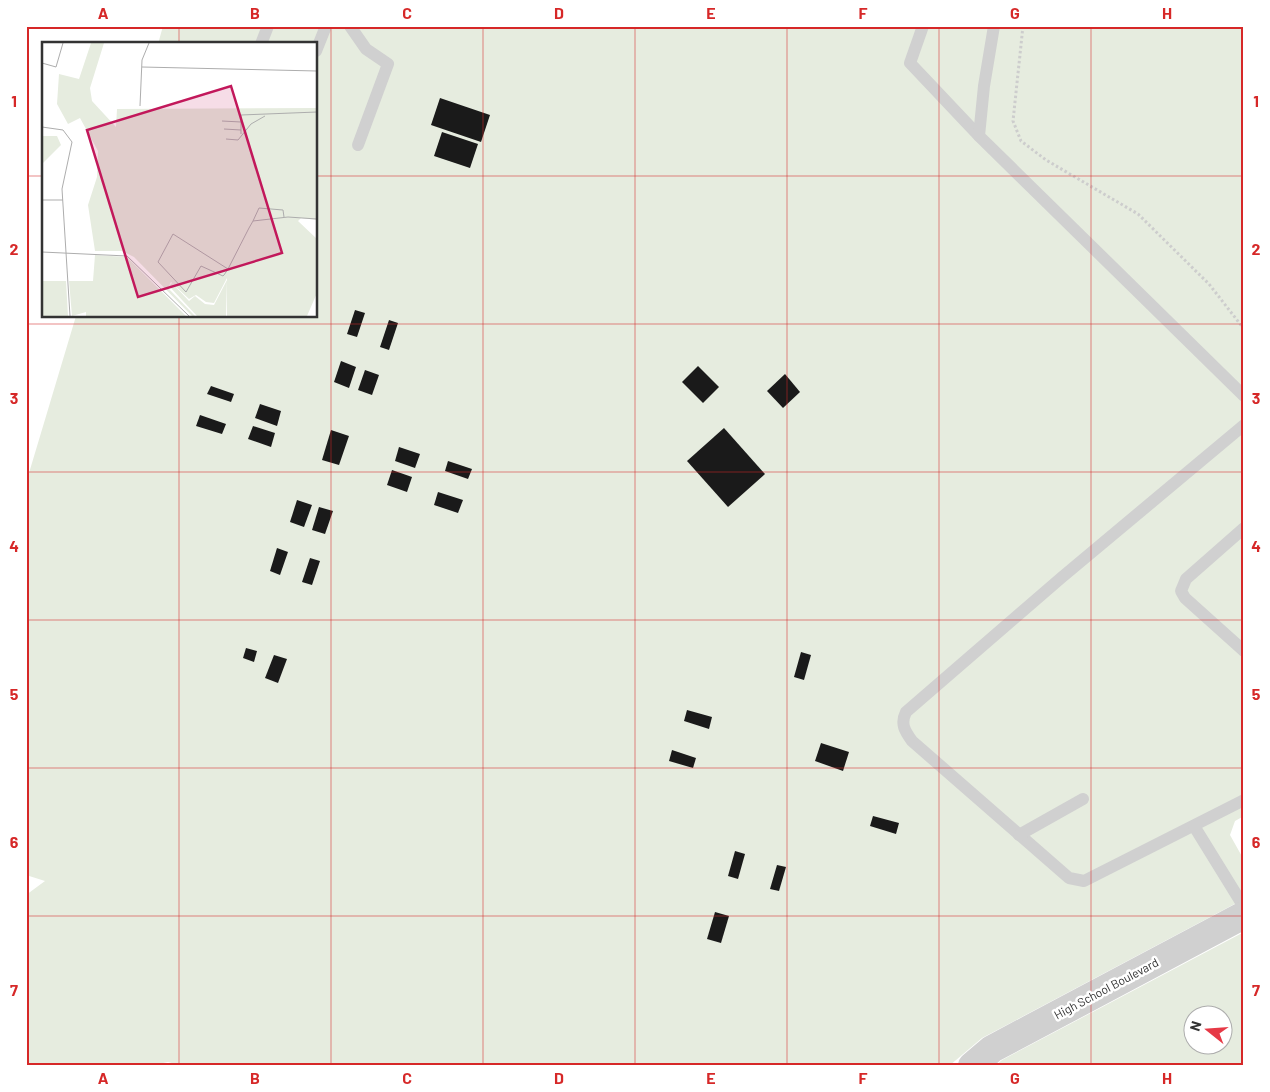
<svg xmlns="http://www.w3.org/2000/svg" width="1270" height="1092" font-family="Barlow,sans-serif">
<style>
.green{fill:#e6ecdf;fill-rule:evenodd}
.building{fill:#1a1a1a}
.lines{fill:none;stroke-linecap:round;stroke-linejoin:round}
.path{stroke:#cdcdcd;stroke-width:3;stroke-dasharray:2.5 2.5;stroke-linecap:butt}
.service{stroke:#d0d0d0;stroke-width:12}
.tertiary{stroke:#d0d0d0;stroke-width:28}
.grid{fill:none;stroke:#d62828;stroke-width:1;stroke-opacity:0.55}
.labels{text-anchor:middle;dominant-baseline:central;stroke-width:5;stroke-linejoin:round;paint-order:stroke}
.street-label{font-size:12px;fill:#333;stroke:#fff}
.inset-road{fill:none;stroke:#adadad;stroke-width:1}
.view{fill:#c2185b;fill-opacity:0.15;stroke:#c2185b;stroke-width:2.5}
.inset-edge{fill:none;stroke:#333;stroke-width:2.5}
.neatline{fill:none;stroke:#d62828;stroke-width:2}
.grid-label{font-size:16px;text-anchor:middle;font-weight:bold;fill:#d62828}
</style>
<rect width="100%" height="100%" fill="#fff"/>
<!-- green -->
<g class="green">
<polygon points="163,26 1244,26 1244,816 1235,821 1230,835 1244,860 1244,899 982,1038 949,1066 183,1066 168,1062 148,1066 26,1066 26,895 45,881 26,875 26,483 76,316 316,316 316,44 158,44"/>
<path d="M 1244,932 L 1244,1066 L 995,1066 L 1002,1060 ZM 1222,1014 L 1222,1044 L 1192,1044 L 1192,1014 Z"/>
</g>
<!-- building -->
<g class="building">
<polygon points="440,98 490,115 481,142 431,125"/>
<polygon points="442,132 478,144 470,168 434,156"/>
<polygon points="355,310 365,313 357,337 347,334"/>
<polygon points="389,320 398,323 389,350 380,347"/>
<polygon points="341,361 356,367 349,388 334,382"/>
<polygon points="698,366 719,387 703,403 682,382"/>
<polygon points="365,370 379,375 372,395 358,390"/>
<polygon points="785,374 800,392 783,408 767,391"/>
<polygon points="211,386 234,394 231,402 207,394"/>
<polygon points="260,404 281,411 277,426 255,418"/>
<polygon points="200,415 226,424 222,434 196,426"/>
<polygon points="253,426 275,433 271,447 248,439"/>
<polygon points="724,428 765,474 728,507 687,461"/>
<polygon points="331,430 349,436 339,465 322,460"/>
<polygon points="399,447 420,454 415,468 395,461"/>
<polygon points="448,461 472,469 468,479 445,471"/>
<polygon points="392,470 412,477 407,492 387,485"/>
<polygon points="438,492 463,500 458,513 434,505"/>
<polygon points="297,500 312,505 304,527 290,522"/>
<polygon points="319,507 333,511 325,534 312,530"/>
<polygon points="277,548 288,552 280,575 270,571"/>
<polygon points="310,558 320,561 312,585 302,582"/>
<polygon points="246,648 257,651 254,662 243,658"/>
<polygon points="801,652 811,655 804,680 794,677"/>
<polygon points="274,655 287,659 278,683 265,678"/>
<polygon points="687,710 712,717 709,729 684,721"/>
<polygon points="821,743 849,752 843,771 815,761"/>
<polygon points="672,750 696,758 693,768 669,761"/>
<polygon points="873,816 899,823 896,834 870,826"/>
<polygon points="735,851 745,854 738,879 728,876"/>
<polygon points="777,865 786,867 779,891 770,889"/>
<polygon points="715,912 729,916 721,943 707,939"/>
</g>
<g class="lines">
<!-- path -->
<polyline class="path" points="1023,26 1013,121 1021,141 1046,160 1138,214 1209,284 1244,329"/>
<!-- service -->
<g class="service">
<polyline points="350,26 366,49 388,64 358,145"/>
<polyline points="923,26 910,63 979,136"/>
<polyline points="994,26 984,86 979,136 1244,396"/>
<polyline points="261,44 268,26"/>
<polyline points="316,51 326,26"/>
<path d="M 1244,425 L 1061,578 L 906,712 C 900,724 905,731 912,741 L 1069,878 L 1084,881 L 1244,800"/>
<polyline points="1244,528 1186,579 1181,591 1185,598 1244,651"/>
<polyline points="1194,826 1244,907"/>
<polyline points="1019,835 1083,799"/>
</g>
<!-- tertiary -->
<polyline class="tertiary" points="972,1066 992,1049 1244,915"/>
</g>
<!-- grid -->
<path class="grid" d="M 179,26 L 179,44M 331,26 L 331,1066M 483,26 L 483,1066M 635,26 L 635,1066M 787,26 L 787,1066M 939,26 L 939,1066M 1091,26 L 1091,1066M 26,176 L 44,176M 316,176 L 1244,176M 179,316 L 179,1066M 26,324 L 1244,324M 26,472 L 1244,472M 26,620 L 1244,620M 26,768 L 1244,768M 26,916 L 1244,916"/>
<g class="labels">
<!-- street labels -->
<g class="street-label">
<text transform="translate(1106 988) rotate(-28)">High School Boulevard</text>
</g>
</g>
<!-- overview -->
<g transform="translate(42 42)">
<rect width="275" height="275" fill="#fff"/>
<path d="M 49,1 L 62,1 L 48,46 L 50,59 L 74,85 L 75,67 L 275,66 L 275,178 L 259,176 L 256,179 L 275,197 L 275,251 L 265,274 L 185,274 L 185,236 L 172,261 L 164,260 L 154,253 L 147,257 L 129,240 L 126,246 L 153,274 L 150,274 L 92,215 L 80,209 L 53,209 L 46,163 L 55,135 L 56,109 L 38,76 L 26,82 L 15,62 L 17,32 L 37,37 ZM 0,94 L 15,94 L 19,103 L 0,122 ZM 53,213 L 85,215 L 144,274 L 44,274 L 44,270 L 30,274 L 27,239 L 51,239 ZM 185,238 L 184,274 L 155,274 L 127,244 L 130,241 L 147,259 L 153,254 L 163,262 L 172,263 ZM 0,239 L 24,239 L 26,274 L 0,274 Z" fill="#e6ecdf"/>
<path class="inset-road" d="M 0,21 L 14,25 L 21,1M 100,25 L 275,29M 98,64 L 100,18 L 107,1M 180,79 L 199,80M 0,85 L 21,88 L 30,100 L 20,147 L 28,274M 182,87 L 199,88M 199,92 L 199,73 L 275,70M 184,97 L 196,98 L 209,82 L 223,74M 0,158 L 21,158M 211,179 L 217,166 L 241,168 L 242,175M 0,210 L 85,214 L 147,274M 186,227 L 131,192 L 116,220 L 144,250 L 159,224 L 181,234 L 182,233 L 186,227 L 207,186 L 211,179 L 246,175 L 275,177"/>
<path class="view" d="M 189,44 L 240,211 L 96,255 L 45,88 Z"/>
<rect width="275" height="275" class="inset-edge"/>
</g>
<!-- border -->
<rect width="1270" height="1092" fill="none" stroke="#ffffff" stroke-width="55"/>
<!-- north arrow -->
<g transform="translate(1208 1030) rotate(287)"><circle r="24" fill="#ffffff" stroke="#adadad"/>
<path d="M0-4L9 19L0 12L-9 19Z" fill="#e63946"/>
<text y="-8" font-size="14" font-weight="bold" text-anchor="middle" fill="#333333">N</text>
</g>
<rect x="28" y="28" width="1214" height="1036" class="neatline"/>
<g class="grid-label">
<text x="103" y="19">A</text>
<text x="255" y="19">B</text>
<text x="407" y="19">C</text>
<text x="559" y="19">D</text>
<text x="711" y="19">E</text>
<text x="863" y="19">F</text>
<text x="1015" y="19">G</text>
<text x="1167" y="19">H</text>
<text x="14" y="107">1</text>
<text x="1256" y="107">1</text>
<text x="14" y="255">2</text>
<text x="1256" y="255">2</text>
<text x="14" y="404">3</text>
<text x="1256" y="404">3</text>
<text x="14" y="552">4</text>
<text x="1256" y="552">4</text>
<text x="14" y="700">5</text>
<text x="1256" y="700">5</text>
<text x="14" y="848">6</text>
<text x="1256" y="848">6</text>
<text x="14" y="996">7</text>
<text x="1256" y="996">7</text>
<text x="103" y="1084">A</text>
<text x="255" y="1084">B</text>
<text x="407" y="1084">C</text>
<text x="559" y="1084">D</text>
<text x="711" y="1084">E</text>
<text x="863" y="1084">F</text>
<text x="1015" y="1084">G</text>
<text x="1167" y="1084">H</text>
</g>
</svg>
